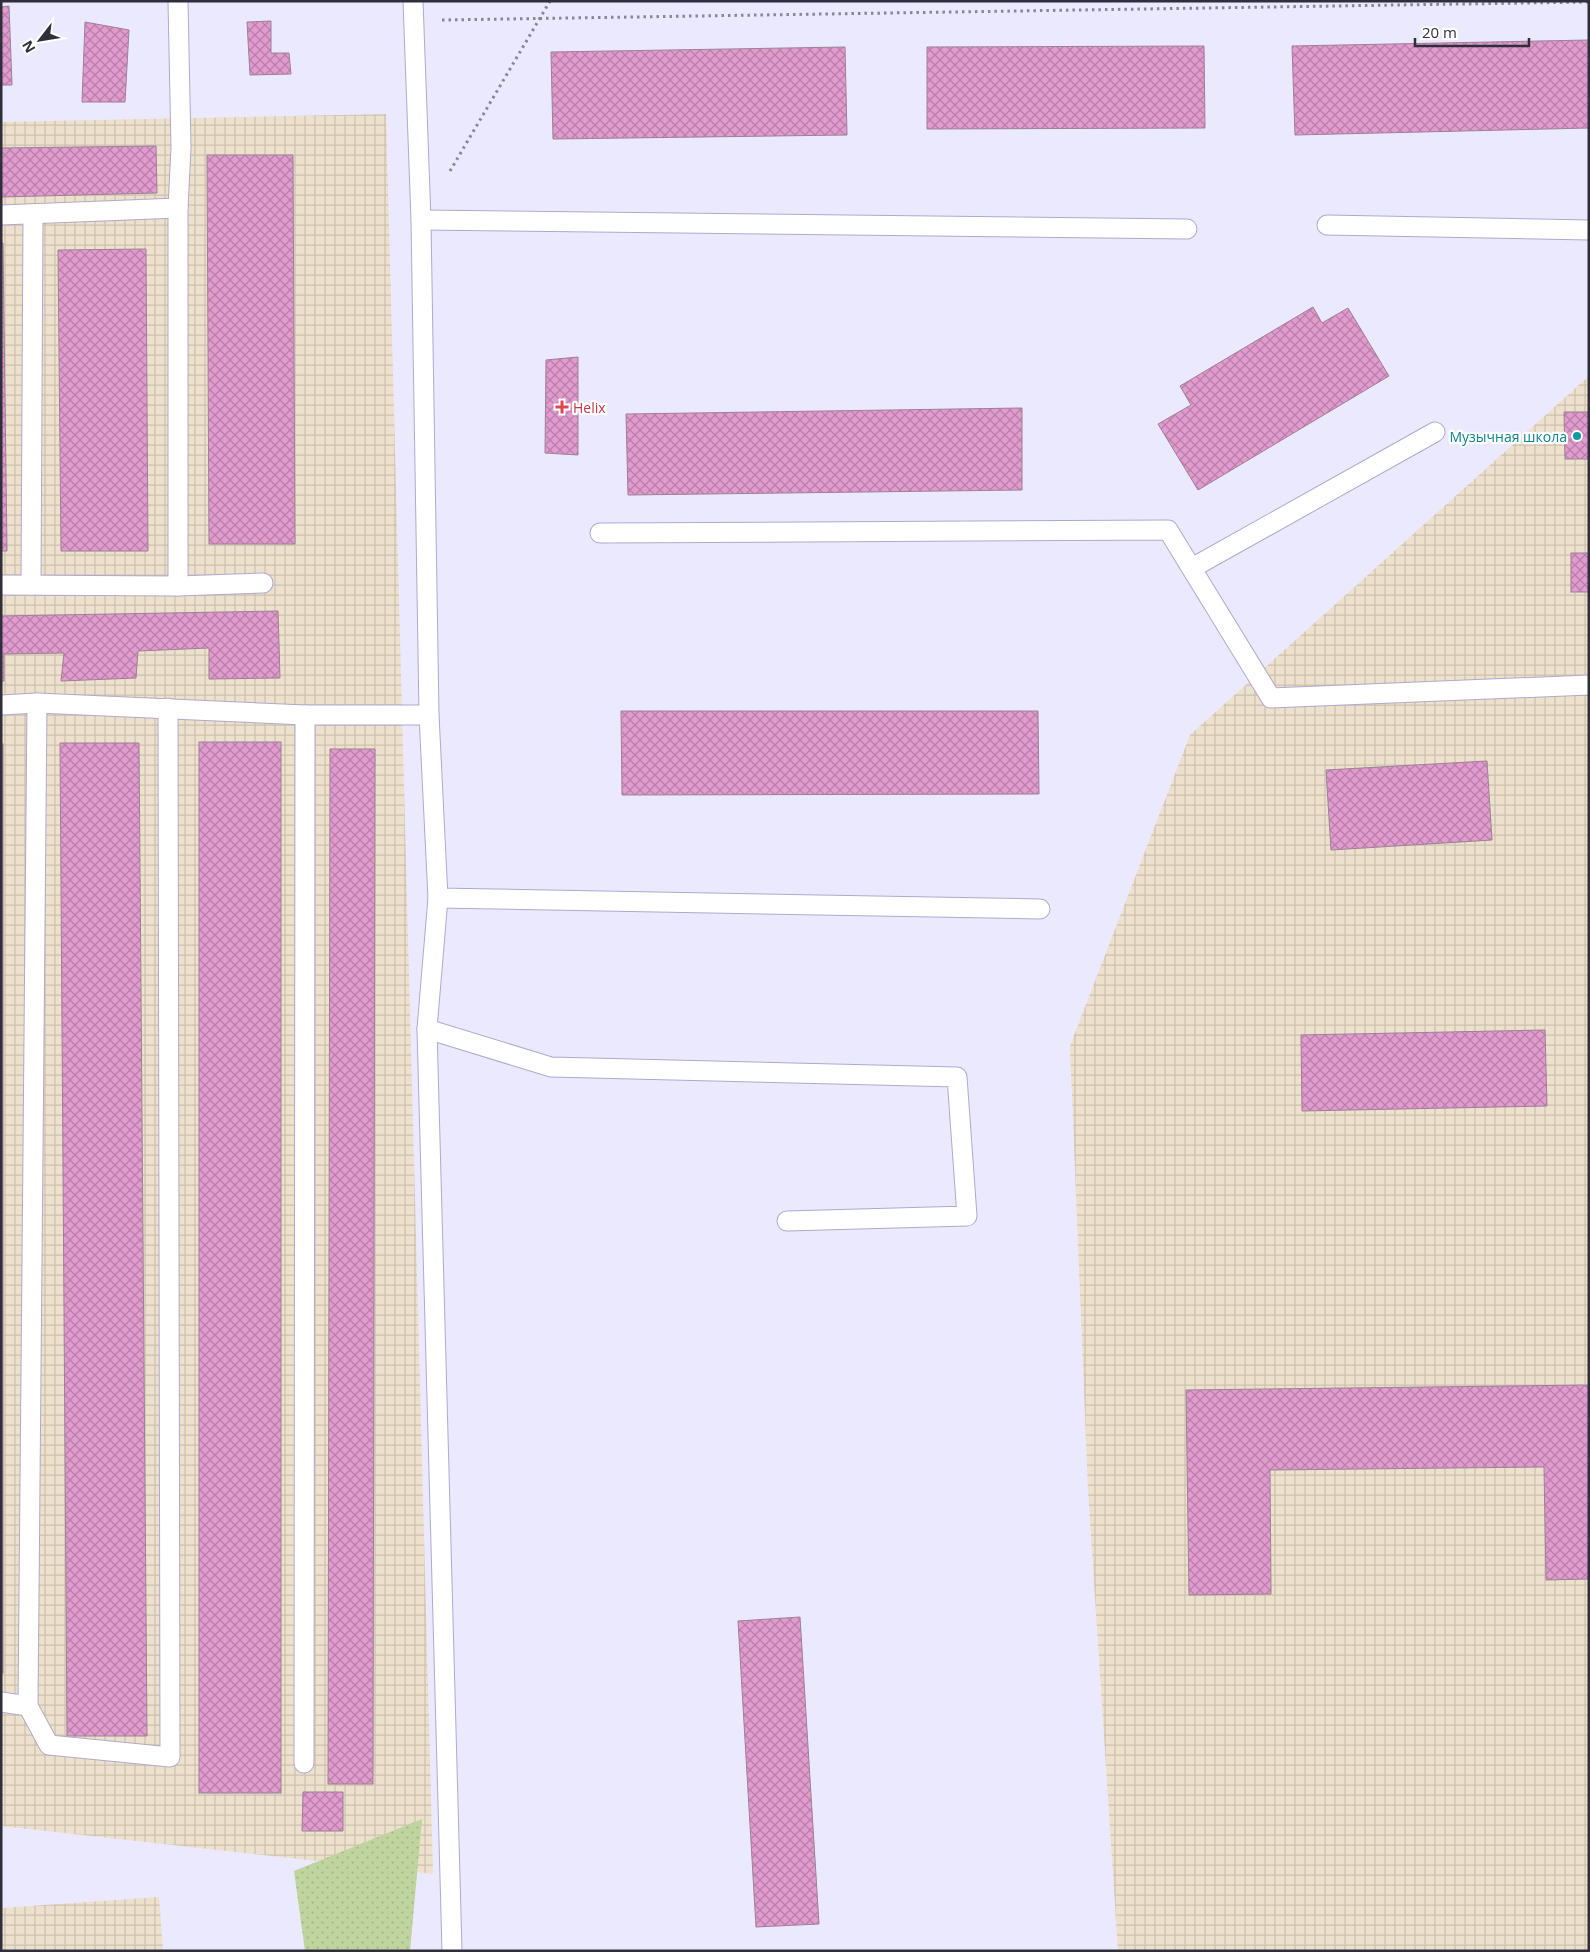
<svg xmlns="http://www.w3.org/2000/svg" width="1590" height="1952" font-family="'Open Sans',sans-serif">
<style>
.industrial{fill:url(#industrial-grid)}
.grass{fill:url(#grass-dots)}
.building{fill:url(#building-cross-hatch);stroke:#9d8095}
.lines{fill:none;stroke-linecap:round;stroke-linejoin:round}
.service-casing{stroke:#aeaacb;stroke-width:21}
.path{stroke:#878596;stroke-width:3;stroke-dasharray:2.5 4;stroke-linecap:butt}
.service{stroke:#fff;stroke-width:19}
.health-dot{fill:#e0444e;stroke:#fff;stroke-width:2}
.culture-dot{fill:#0f9aa8;stroke:#fff;stroke-width:2}
.labels{text-anchor:middle;dominant-baseline:central;stroke-width:4.5;stroke-linejoin:round;paint-order:stroke}
.health-label{font-size:14px;fill:#be3a42;stroke:#fff;text-anchor:start}
.culture-label{font-size:14px;fill:#0d838f;stroke:#fff;text-anchor:end}
</style>
<defs>
<pattern id="industrial-grid" width="8" height="8" patternUnits="userSpaceOnUse" patternTransform="scale(1.25)"><rect width="8" height="8" fill="#ede0cc"/><path d="M0 4h8M4 0v8" fill="none" stroke="#ccc0b0"/></pattern>
<pattern id="grass-dots" width="8" height="8" patternUnits="userSpaceOnUse" patternTransform="scale(1.25)"><rect width="8" height="8" fill="#bfd49e"/><path d="M2 2h.1M6 6h.1" fill="none" stroke="#a4b689" stroke-width="1.8" stroke-linecap="round"/></pattern>
<pattern id="building-cross-hatch" width="8" height="8" patternUnits="userSpaceOnUse" patternTransform="scale(1.25)"><rect width="8" height="8" fill="#e29bce"/><path d="M0 0l8 8M0 8l8-8" fill="none" stroke="#b87fa8"/></pattern>
</defs>
<rect width="100%" height="100%" fill="#ebe9fe"/>
<!-- industrial -->
<g class="industrial">
<polygon points="386,114 433,1874 1,1826 1,122"/>
<polygon points="1589,376 1589,1951 1118,1951 1088,1490 1070,1046 1190,735"/>
<polygon points="159,1897 163,1951 1,1951 1,1908"/>
</g>
<!-- grass -->
<polygon class="grass" points="422,1819 410,1951 305,1951 294,1871"/>
<!-- building -->
<g class="building">
<polygon points="9,6 12,85 1,85 1,7"/>
<polygon points="271,21 271,53 289,53 291,74 250,75 247,22"/>
<polygon points="85,22 129,30 125,102 82,102"/>
<polygon points="1589,40 1589,128 1295,135 1292,46"/>
<polygon points="1204,46 1205,128 927,129 927,47"/>
<polygon points="845,47 847,135 553,139 551,52"/>
<polygon points="156,146 157,193 1,197 1,148"/>
<polygon points="207,155 293,155 295,544 209,544"/>
<polygon points="1,243 3,243 7,551 1,551"/>
<polygon points="146,249 148,551 61,551 58,250"/>
<polygon points="1313,307 1322,323 1348,308 1389,376 1198,490 1158,424 1191,405 1180,386"/>
<polygon points="578,357 578,455 545,453 546,360"/>
<polygon points="1022,408 1022,490 628,495 626,414"/>
<polygon points="1564,412 1589,412 1589,459 1565,459"/>
<rect x="1571" y="553" width="18" height="39"/>
<polygon points="278,611 280,678 209,679 209,648 138,651 136,678 61,681 64,653 4,654 4,681 1,681 1,616"/>
<polygon points="621,711 1038,711 1039,794 622,795"/>
<rect x="199" y="742" width="82" height="1051"/>
<polygon points="60,743 139,743 147,1736 67,1736"/>
<rect x="1" y="744" width="2" height="929"/>
<polygon points="330,749 375,749 373,1784 328,1784"/>
<polygon points="1487,761 1492,840 1331,850 1326,770"/>
<polygon points="1545,1030 1547,1106 1302,1111 1301,1035"/>
<polygon points="1589,1385 1589,1579 1546,1580 1544,1467 1270,1470 1271,1594 1189,1595 1186,1390"/>
<polygon points="800,1617 819,1924 756,1927 738,1621"/>
<polygon points="303,1792 343,1792 343,1831 302,1831"/>
</g>
<g class="lines">
<!-- service casing -->
<g class="service-casing">
<g id="service">
<polyline points="413,1 421,220 429,715 438,898 1040,909"/>
<polyline points="1,215 178,208"/>
<polyline points="421,220 1187,229"/>
<polyline points="1327,225 1589,230"/>
<polyline points="600,533 1168,530 1271,698 1589,685"/>
<polyline points="1192,568 1435,432"/>
<polyline points="1,585 178,586 178,208 181,148 178,1"/>
<polyline points="31,585 33,214"/>
<polyline points="178,586 263,583"/>
<polyline points="1,705 37,703 305,715 429,715"/>
<polyline points="438,898 427,1029 452,1951"/>
<polyline points="427,1029 551,1067 957,1077 967,1216 787,1221"/>
<polyline points="1,1702 28,1706 37,703"/>
<polyline points="28,1706 49,1745 170,1757 168,708"/>
<polyline points="304,1763 305,715"/>
</g>
</g>
<!-- path -->
<g class="path">
<polyline points="442,20 1589,2"/>
<polyline points="450,171 550,1"/>
</g>
<!-- service -->
<use href="#service" class="service"/>
</g>
<!-- markers -->
<path class="health-dot" d="M559.5 399.5h5v5h5v5h-5v5h-5v-5h-5v-5h5z"/>
<circle class="culture-dot" cx="1577" cy="436" r="5"/>
<g class="labels">
<!-- health labels -->
<g class="health-label">
<text x="573" y="407">Helix</text>
</g>
<!-- culture labels -->
<g class="culture-label">
<text x="1567" y="436">Музычная школа</text>
</g>
</g>
<!-- border -->
<rect width="1590" height="1952" fill="none" stroke="#2f2e3b" stroke-width="5"/>
<!-- north arrow -->
<g transform="translate(40 40) rotate(239)" stroke="#ffffff" stroke-width="4" paint-order="stroke">
<path d="M0-4L9 19L0 12L-9 19Z" fill="#2f2e3b"/>
<text y="-8" font-size="14" font-weight="bold" text-anchor="middle" fill="#2f2e3b">N</text>
</g>
<!-- scale -->
<path d="M1415 38v8h114v-8" fill="none" stroke="#2f2e3b" stroke-width="2.5"/>
<text x="1422" y="38" font-size="15" fill="#2f2e3b" stroke="#ffffff" stroke-width="4" paint-order="stroke">20 m</text>
</svg>
